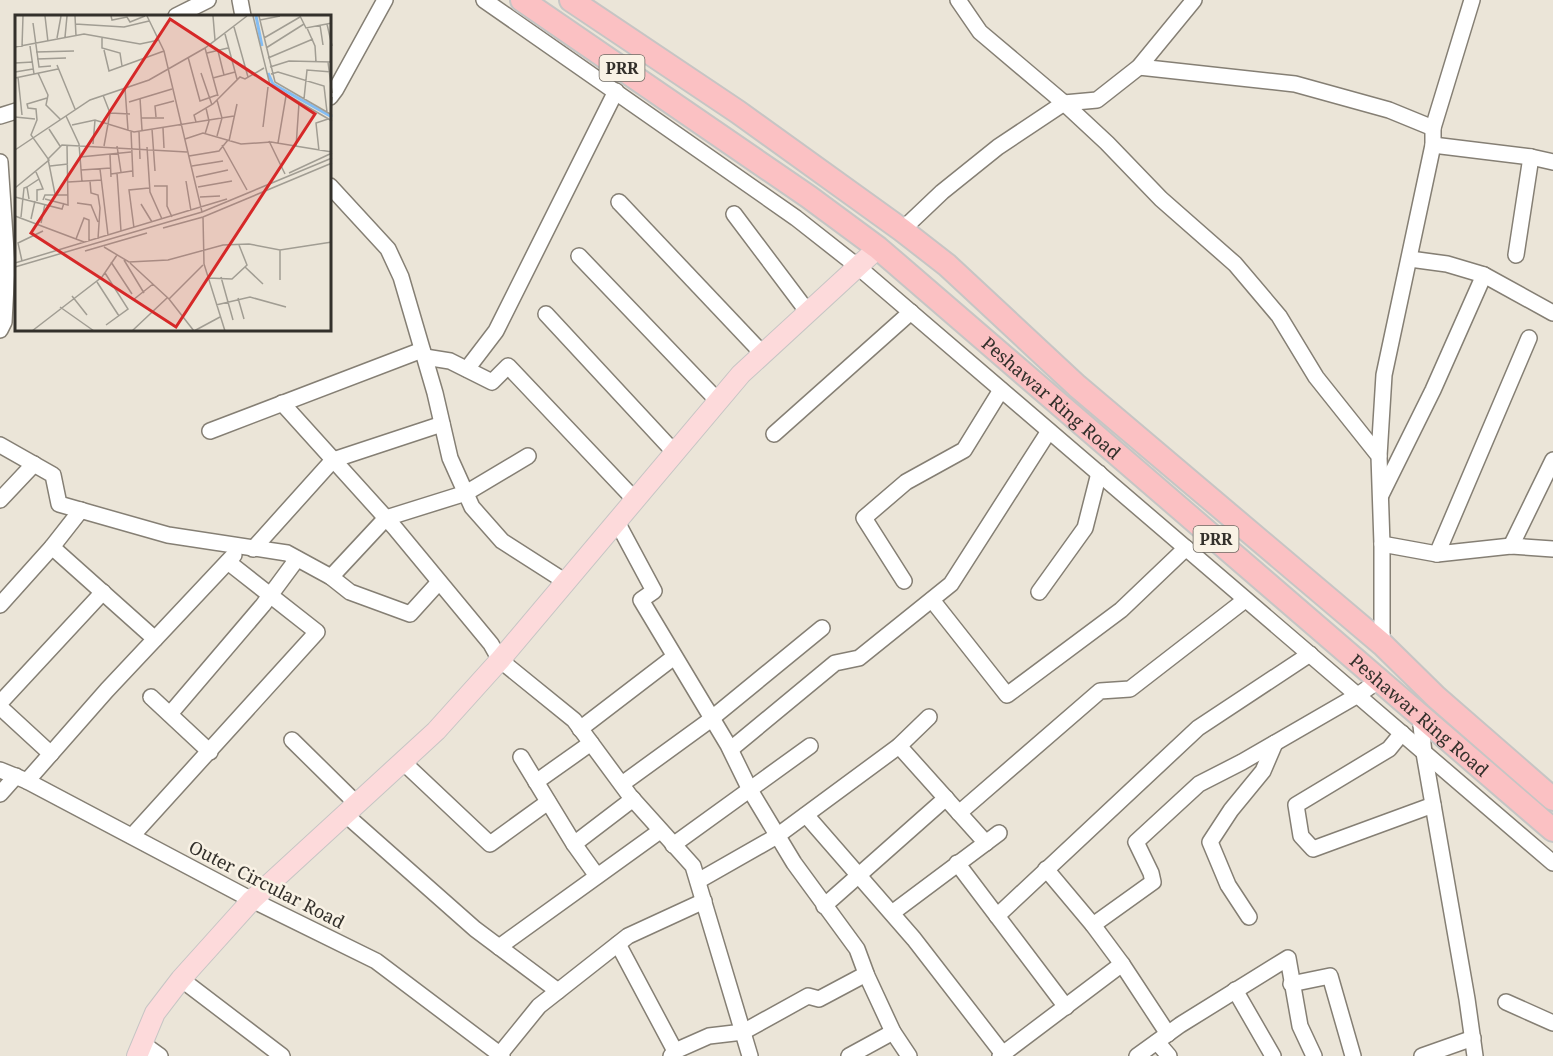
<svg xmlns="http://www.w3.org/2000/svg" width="1553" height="1056" font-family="'Noto Serif',serif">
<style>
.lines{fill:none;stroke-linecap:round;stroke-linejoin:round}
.minor-casing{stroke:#857f74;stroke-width:18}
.major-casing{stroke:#c6c5c4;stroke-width:22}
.highway-casing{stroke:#c6c5c4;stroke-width:26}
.minor{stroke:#fff;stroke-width:15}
.major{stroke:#fddadb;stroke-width:20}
.highway{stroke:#fbc1c3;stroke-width:22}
.labels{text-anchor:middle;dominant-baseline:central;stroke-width:5;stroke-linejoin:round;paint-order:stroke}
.shield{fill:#f9f2e5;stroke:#6e6a63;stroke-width:1.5}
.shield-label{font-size:16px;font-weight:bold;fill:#33302b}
.street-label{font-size:18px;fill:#33302b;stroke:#f9f2e5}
.inset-river{fill:none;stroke:#84bdf4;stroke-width:3}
.inset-road{fill:none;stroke:#a19d93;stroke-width:1.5}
.view{fill:#d62828;fill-opacity:0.15;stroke:#d62828;stroke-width:3}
.inset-edge{fill:none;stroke:#33302b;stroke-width:3}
</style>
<rect width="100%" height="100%" fill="#ebe5d8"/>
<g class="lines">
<!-- minor casing -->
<g class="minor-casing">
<g id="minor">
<polyline points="240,0 243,16"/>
<polyline points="484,0 796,218 857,266 1553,863"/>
<polyline points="958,0 980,32 1064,103 1107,143 1161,199 1235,264 1279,316 1316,377 1379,456 1382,544 1382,644"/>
<polyline points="176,16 208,0"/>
<polyline points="1139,67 1295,84 1389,110 1433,128"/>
<polyline points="330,97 336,89 385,0"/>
<polyline points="0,116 16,111"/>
<polyline points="1433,145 1531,157 1553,162"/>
<polyline points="0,162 7,266 4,322 0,330"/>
<polyline points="330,186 388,249 401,277 435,393 450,458 472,507 502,541 566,582"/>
<polyline points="619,202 763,354"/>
<polyline points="734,214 807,311"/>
<polyline points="902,230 942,192 998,147 1064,103 1097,100 1139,67 1194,0"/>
<polyline points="1516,255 1531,157"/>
<polyline points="579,256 718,401"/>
<polyline points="1410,259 1447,264 1484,275 1553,313"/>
<polyline points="546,314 675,453"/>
<polyline points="425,357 450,361 492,382 508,366 635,500"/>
<polyline points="467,369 496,331 616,91"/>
<polyline points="282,403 395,528 491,644 500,660 574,720 630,796 693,866 750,1056"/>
<polyline points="210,431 422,350"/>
<polyline points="774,434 911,312"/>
<polyline points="0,445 53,475 59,504 168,535 287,553 331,577 350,592 410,614 439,582"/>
<polyline points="1379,456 1384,375 1433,145 1433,128 1472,0"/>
<polyline points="1381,495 1433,390 1484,275"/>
<polyline points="0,500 34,464"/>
<polyline points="617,522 654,591 641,600 728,745 750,790 794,863 857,949 867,976 893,1032 909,1056"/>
<polyline points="1382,544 1437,554 1511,546 1553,549"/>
<polyline points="1511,546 1553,460"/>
<polyline points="52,547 155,639"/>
<polyline points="253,549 333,460 442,424"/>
<polyline points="1437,554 1529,338"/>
<polyline points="331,577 386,518 466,493 528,456"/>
<polyline points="904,581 864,518 906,482 964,450 1001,390"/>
<polyline points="1039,592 1085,528 1099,473"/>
<polyline points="932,600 1007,695 1121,610 1186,548"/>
<polyline points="0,605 52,547 81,510"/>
<polyline points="151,697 210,752"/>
<polyline points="0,703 103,592"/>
<polyline points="0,707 51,754"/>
<polyline points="170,714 263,605 297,559"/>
<polyline points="1420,716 1424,753 1467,999 1475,1056"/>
<polyline points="580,729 674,657"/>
<polyline points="1402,733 1389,749 1296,805 1301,836 1313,849 1433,805"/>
<polyline points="292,740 357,804"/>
<polyline points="899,746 986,843"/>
<polyline points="731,749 835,663 859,658 951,584 1049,431"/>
<polyline points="521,757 574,844 597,876"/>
<polyline points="403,762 490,844 548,802"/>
<polyline points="0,770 27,781 252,900 376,961 502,1056"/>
<polyline points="27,781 107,690 234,555"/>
<polyline points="536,782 591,743"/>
<polyline points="622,784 706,723 822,628"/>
<polyline points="0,794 16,776"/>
<polyline points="959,813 1100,691 1130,689 1245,600"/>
<polyline points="346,815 475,929 558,991"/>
<polyline points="806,815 914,939 1003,1054"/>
<polyline points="132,836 317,632 228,562"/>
<polyline points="574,844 633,799"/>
<polyline points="673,845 810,746"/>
<polyline points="957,863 1066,1007"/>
<polyline points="1046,869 1093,925 1122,964 1168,1034"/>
<polyline points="698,881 777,836 899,746 929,717"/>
<polyline points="824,906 946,798"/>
<polyline points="892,913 999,833"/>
<polyline points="997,916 1198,728 1310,654"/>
<polyline points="1249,917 1228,885 1210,842 1231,810 1263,771 1275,743"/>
<polyline points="1093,925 1153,882 1151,873 1136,842 1199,784 1242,762 1358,695 1378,681"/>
<polyline points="618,944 675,1051"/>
<polyline points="499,947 660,831"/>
<polyline points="181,979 282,1056"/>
<polyline points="1291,984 1330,976 1353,1056"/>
<polyline points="1235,990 1273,1056"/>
<polyline points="1506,1002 1553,1023"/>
<polyline points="1157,1042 1169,1056"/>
<polyline points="142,1043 160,1056"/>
<polyline points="500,1054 539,1006 628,936 704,901"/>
<polyline points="671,1056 675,1051 709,1036 743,1032 808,996 819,999 866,974"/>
<polyline points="849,1056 893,1032"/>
<polyline points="1000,1056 1122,964"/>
<polyline points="1137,1056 1180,1025 1288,958 1300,1026 1314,1056"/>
<polyline points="1422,1056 1473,1038"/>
</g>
</g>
<!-- major casing -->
<g class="major-casing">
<polyline id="major" points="137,1056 155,1013 181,979 252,900 436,731 500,660 741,374 878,248"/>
</g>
<!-- highway casing -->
<g class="highway-casing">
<g id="highway">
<path id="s1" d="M 522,0 L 809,197 L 878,248 L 1553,830"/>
<polyline points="571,0 738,112 902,230 947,265 1077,386 1382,644 1436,697 1553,799"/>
</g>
</g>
<!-- minor -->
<use href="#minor" class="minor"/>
<!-- major -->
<use href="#major" class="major"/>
<!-- highway -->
<use href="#highway" class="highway"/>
</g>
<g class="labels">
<!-- shield labels -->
<g class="shield">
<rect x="599.5" y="55" width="45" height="26" rx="4.5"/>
<rect x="1193.5" y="526" width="45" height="26" rx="4.5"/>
</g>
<g class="shield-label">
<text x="622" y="68">PRR</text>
<text x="1216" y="539">PRR</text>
</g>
<!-- street labels -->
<g class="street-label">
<text stroke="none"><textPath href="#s1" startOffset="663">Peshawar Ring Road</textPath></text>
<text stroke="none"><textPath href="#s1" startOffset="1149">Peshawar Ring Road</textPath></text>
<text transform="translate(267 884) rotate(27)">Outer Circular Road</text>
</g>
</g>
<!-- overview -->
<g transform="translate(15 15)">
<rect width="316" height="316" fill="#ebe5d8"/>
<path class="inset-river" d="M 241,1 L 247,31M 253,58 L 258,69 L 317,102"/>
<path class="inset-road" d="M 30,1 L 33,27M 60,1 L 61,21M 96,1 L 97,5 L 112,2 L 115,7 L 130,1M 132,1 L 149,36 L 187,197M 198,1 L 200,25M 238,1 L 255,70 L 317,106M 244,1 L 260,67 L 317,100M 285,1 L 291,13 L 317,8M 245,5 L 265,1M 18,8 L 24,52 L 36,51M 60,9 L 109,12 L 134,6M 312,9 L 317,31M 305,10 L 308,30M 219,12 L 233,62M 292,13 L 300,31 L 301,47M 210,19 L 222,64M 50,22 L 52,1M 87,22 L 87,33 L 105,38 L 107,51M 42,23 L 46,1M 249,23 L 285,2M 15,31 L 19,59M 0,32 L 69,19 L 125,29 L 144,25M 7,32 L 8,1M 190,33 L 203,81M 251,33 L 289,9M 89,35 L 94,56 L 149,36M 203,36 L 209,60M 21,37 L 59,36M 192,38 L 213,33M 173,42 L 185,86 L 202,80M 253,43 L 298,24M 22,44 L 51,43M 313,47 L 317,78M 0,48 L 18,47M 42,50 L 60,94M 255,52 L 274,46 L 317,47M 0,57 L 18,54M 23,58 L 33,80 L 31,90 L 46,105M 186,58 L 197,90M 256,59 L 263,57 L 309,71 L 312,97M 3,62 L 7,100M 0,63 L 43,54M 198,63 L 220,57M 110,73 L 113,115M 88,80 L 95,98 L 89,131M 125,83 L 127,115M 289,84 L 292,55 L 317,57M 202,85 L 207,103 L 202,121M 114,87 L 157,74M 95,98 L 115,99M 316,100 L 317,82M 51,101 L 64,129 L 67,167M 0,102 L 20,104M 141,102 L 140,91 L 159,86M 126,103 L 149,103M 181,107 L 179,100 L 198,89 L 225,62 L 230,64 L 249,53M 57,110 L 80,105 L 119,117 L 219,101M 248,112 L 253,72M 148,113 L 149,133M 34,114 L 45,131M 137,114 L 140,156M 116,116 L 118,162M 124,116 L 125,144M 190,119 L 194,106 L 191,93M 170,124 L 188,118 L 226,129 L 256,127 L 317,137M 214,126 L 222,89M 254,126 L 270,159M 263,128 L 271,81M 78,129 L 80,105M 207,130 L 232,175M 102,131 L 106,157M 132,132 L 135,177 L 147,204M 281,132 L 284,88M 0,135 L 75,85 L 134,65 L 190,33 L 232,1M 304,136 L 301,108 L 313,104M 95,140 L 96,162M 174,141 L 204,136 L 213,125M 65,142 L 116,137M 35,151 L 53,149M 177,151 L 208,146M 85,154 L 93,220M 66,155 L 96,153M 102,158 L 106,216M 274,158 L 317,138M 96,159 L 117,156M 181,162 L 213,155M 75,166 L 76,178 L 83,180 L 85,193 L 83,224M 171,166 L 176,196M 53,167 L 87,165M 139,171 L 152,171 L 152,191 L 157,202M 183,172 L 217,166M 0,173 L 34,145 L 16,120 L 22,105 L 21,94 L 13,93 L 12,89 L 32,83M 40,179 L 33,144 L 47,130 L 172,137M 0,182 L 47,194 L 49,188M 185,182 L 205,181M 14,184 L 12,172 L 24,164 L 21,157M 30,184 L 53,190 L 52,130M 28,185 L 30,180 L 53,180M 22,186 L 22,175 L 28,174 L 24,164M 62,188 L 76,190 L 83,207M 126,189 L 137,207M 0,201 L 69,227M 6,202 L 9,173 L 12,172M 188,202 L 189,249 L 210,316M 16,204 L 20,186M 26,208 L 30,189M 119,213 L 114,175 L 134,173M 148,213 L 188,202 L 317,148M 61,224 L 69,203 L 74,205 L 74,226M 89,232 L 114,247 L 153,245 L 208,230 L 234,229 L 265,235 L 317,227M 265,235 L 265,265M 70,236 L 132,218M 109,245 L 129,278M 7,246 L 3,228 L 28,216M 96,247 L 117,279M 0,248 L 212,184M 115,248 L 154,284 L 179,316M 0,252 L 187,197 L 317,143M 230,252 L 248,269M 90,258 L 113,294 L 91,310M 206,262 L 218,305M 193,263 L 217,264 L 232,250 L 224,230M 82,267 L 104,301M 57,281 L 72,300M 223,283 L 229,304M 154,284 L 188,250M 118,285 L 138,269M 201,290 L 235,282 L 271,292M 45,292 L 79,316M 17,316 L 87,262 L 102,240M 117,316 L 152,283M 179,316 L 205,302"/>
<path class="view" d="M 155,4 L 300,99 L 161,312 L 16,218 Z"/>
<rect width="316" height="316" class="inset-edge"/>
</g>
</svg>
